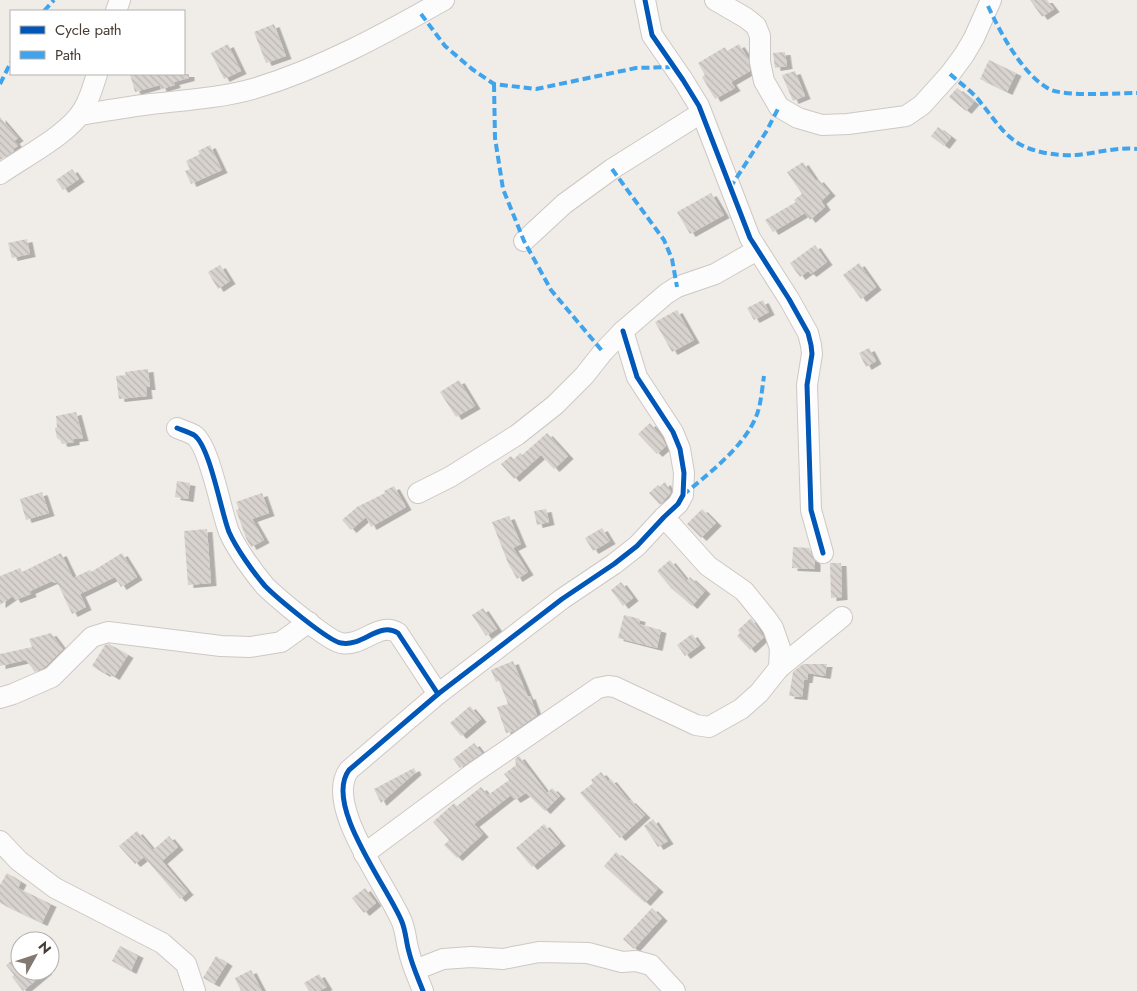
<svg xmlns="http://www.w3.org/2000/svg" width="1137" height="991" font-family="Jost,sans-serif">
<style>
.building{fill:url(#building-back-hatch);filter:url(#shadow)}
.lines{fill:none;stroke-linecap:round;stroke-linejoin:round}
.minor-casing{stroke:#cdc8c4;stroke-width:22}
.minor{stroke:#fdfcfc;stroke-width:20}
.quiet{stroke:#3fa4eb;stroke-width:4;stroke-dasharray:8 4;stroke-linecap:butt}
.cycleway-casing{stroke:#fff;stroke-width:8}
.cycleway{stroke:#0057b8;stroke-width:5}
</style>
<defs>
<pattern id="building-back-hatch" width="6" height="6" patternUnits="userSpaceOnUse" patternTransform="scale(1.25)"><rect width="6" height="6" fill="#d8d3cf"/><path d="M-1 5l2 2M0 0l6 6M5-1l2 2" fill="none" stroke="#bbb6b2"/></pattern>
<filter id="shadow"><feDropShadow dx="5.5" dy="3" stdDeviation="0" flood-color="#0004"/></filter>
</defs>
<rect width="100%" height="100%" fill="#f0ece8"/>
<!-- building -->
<g class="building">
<polygon points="1030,0 1047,0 1054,9 1042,17"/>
<polygon points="274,24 286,56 266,63 254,32"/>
<polygon points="228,44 241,71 224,79 211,53"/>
<polygon points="739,44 748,58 750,71 731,82 735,88 715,99 702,77 705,75 698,63 725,47 727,51"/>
<polygon points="785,52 787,66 775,68 773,53"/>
<polygon points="989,60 1016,73 1007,92 980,79"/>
<polygon points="795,71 805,96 793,101 782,75"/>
<polygon points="130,74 189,74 189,78 174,82 175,85 161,89 160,85 135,92"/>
<polygon points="957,88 974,102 966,111 949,97"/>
<polygon points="0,117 18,138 14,141 18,146 13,149 14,151 0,160"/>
<polygon points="938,127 951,137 944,146 931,136"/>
<polygon points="210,145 222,170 191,184 185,171 190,169 186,161 200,154 198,151"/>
<polygon points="803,162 816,181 818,179 830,193 821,201 825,207 810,220 805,213 773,232 765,220 796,202 794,200 802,194 787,172"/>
<polygon points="72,169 79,179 63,190 56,180"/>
<polygon points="711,193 724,215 690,234 677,212"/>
<polygon points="27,239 30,254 12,258 8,243"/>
<polygon points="815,245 827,262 811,274 808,271 800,277 790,263"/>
<polygon points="859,263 876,287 861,299 843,275"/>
<polygon points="220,265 230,281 218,289 208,272"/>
<polygon points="763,300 769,312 754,320 747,308"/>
<polygon points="677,310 694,340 672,352 655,322"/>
<polygon points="869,348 876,361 866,367 859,353"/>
<polygon points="148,369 150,387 146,387 147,396 119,399 116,376 126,375 125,372"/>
<polygon points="459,380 475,406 456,417 440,392"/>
<polygon points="76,412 83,438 74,439 74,442 62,444 60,440 57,438 55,428 57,427 56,416"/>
<polygon points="650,423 661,436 666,446 657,454 638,434"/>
<polygon points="547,433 568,456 554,469 541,455 514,479 501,464 511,456 514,459 520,453 522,455"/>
<polygon points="177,481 190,483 188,499 175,497"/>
<polygon points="665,482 671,492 660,505 649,493 658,485 659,487"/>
<polygon points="394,486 406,507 371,527 366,517 351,530 342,520 357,507 385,493 384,491"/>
<polygon points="42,492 49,513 26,520 20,499"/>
<polygon points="262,493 269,513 252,519 264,540 251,547 246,538 236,510 239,509 236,502"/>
<polygon points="546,509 549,522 537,525 534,511"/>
<polygon points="702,509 716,523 701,538 687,524"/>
<polygon points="509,516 521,544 513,548 528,572 517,579 508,563 492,522"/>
<polygon points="602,528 610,541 593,551 585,538"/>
<polygon points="207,529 211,583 188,585 184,531"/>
<polygon points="793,547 809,548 815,562 815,569 792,568"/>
<polygon points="61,553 73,578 90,570 91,572 122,553 137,577 121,587 115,577 80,594 86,607 72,614 57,582 54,583 52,581 30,591 31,594 15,600 13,596 0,605 0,576 20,568 22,572"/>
<polygon points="670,560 687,581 690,577 705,591 692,606 671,588 657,571"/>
<polygon points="830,563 841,563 842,597 831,598"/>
<polygon points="621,582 633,598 623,606 611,590"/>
<polygon points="483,608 497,629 486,636 472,615"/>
<polygon points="624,615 640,619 639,624 661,630 657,648 618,638"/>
<polygon points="751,618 764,637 750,650 737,636 740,633 738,630"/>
<polygon points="51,633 63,649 45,667 35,672 26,660 0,666 0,654 32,647 29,639"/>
<polygon points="692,634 700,645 685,656 677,645"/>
<polygon points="109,644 128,655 114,677 106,672 105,674 92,666 105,645"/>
<polygon points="513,661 528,697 530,696 537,715 514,731 506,733 497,707 508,704 499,681 496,682 491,670"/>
<polygon points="803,664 827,664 825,676 808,673 807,680 804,680 802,697 789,696 793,672"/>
<polygon points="470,706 481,719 461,736 450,723"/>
<polygon points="474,743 482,753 460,768 453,759"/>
<polygon points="519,756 547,793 552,788 560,796 545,811 526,793 515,800 511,795 474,824 483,834 457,858 444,845 449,840 433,822 454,803 457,806 481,787 488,795 509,780 504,774 516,765 515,759"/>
<polygon points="414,768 416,772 381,803 374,789"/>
<polygon points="601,772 608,781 611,779 629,801 630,800 645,815 620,838 580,793 593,783 591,780"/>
<polygon points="653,819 668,841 658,847 644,826"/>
<polygon points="544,824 560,843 532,867 516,848"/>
<polygon points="137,831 153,850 169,836 178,847 162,861 188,892 180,899 144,857 135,864 119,846"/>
<polygon points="616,852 658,889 645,903 604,866"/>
<polygon points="7,873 21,882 18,888 51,904 42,923 0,903 0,885"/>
<polygon points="365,888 376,903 364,913 352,898"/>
<polygon points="652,908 662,918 634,949 623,939"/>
<polygon points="120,946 138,955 131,971 112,961"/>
<polygon points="20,954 20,971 47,971 23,991 12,977 14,975 6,965"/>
<polygon points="216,956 227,963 214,984 203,978"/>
<polygon points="251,970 262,991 241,991 235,978"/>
<polygon points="319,974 327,987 319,991 309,991 304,983"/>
</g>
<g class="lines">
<!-- minor casing -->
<g class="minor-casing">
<g id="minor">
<polyline points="645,0 652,35 683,80 699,106 750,238 789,299 808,333 811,345 812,354 807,385 811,510 823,553"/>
<polyline points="715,0 746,18 756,26 760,36 760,62 764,81 779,107 798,118 822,125 848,124 906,116 922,105 950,74 964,55 974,38 991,0"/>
<polyline points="116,11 120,0"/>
<path d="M 80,115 C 104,111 127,107 151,104 C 187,100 221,98 256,88 C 322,68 384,34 444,0"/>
<path d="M 0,174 C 24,157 68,135 83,110 C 90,99 93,86 97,74"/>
<polyline points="524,241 564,204 612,169 701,113"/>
<path d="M 177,428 C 182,430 189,432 194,435 C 210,446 221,512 229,532 C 236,548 253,572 265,586 C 276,597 328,641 341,643 C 363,647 379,621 398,633 L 438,694"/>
<polyline points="418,493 450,477 517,435 555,405 584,376 603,352 623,331 666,294 677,287 715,274 757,250"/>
<polyline points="664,517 708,566 744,591 766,618 773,628 780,648 779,668"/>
<polyline points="0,698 13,694 52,677 92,637 108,632 221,646 250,647 281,642 309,622"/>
<polyline points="0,841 19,861 55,888 162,943 186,964 195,991"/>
<polyline points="364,854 472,774 598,688 608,686 615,687 696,725 709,727 741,709 759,693 779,668 842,617"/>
<polyline points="415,970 443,959 471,957 503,959 539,952 588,953 622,962 636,961 651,965 675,991"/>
<path d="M 423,991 C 418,978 412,965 409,952 C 406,942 406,932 402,922 C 388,887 323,805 349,770 L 438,694 L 562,599 L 614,564 L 637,546 L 664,517 L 678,504 L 683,495 L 684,473 L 680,449 L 673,432 L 637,377 L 623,331"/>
</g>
</g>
<!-- minor -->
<use href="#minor" class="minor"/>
<!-- quiet -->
<g class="quiet">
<path d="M 988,6 C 1000,32 1022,74 1049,89 C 1065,97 1117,93 1137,93"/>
<polyline points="44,11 54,0"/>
<polyline points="421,14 445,46 472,69 494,84 536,89 636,68 673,67"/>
<path d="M 950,74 C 961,84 973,92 981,103 C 991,115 999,128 1011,138 C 1027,152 1055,156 1076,155 C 1097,153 1116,147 1137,149"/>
<polyline points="0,84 11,62"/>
<polyline points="494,84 495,138 503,189 524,241 551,290 603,352"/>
<polyline points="612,169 664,240 672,259 677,287"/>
<polyline points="730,188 766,132 779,107"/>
<path d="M 683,495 C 707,475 743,448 756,417 C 761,405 762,389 764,376"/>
</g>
<!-- cycleway casing -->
<g class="cycleway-casing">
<g id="cycleway">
<polyline points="645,0 652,35 683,80 699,106 750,238 789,299 808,333 811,345 812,354 807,385 811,510 823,553"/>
<path d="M 177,428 C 182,430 189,432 194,435 C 210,446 221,512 229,532 C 236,548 253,572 265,586 C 276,597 328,641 341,643 C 363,647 379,621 398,633 L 438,694"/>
<path d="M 423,991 C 418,978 412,965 409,952 C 406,942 406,932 402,922 C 388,887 323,805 349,770 L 438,694 L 562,599 L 614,564 L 637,546 L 664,517 L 678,504 L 683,495 L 684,473 L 680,449 L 673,432 L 637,377 L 623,331"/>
</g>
</g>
<!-- cycleway -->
<use href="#cycleway" class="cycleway"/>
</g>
<!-- legend -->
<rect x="10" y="10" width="175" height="65" fill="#ffffff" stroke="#b5b1ad"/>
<rect x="20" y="26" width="25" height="8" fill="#0057b8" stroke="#b5b1ad"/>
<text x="55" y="35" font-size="15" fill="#463c33">Cycle path</text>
<rect x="20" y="51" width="25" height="8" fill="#3fa4eb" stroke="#b5b1ad"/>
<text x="55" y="60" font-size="15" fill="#463c33">Path</text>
<!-- north arrow -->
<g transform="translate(35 956) rotate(50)"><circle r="24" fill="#ffffff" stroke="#b5b1ad"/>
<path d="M0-4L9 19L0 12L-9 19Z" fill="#827a72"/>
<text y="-8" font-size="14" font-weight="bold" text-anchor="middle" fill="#463c33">N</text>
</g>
</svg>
